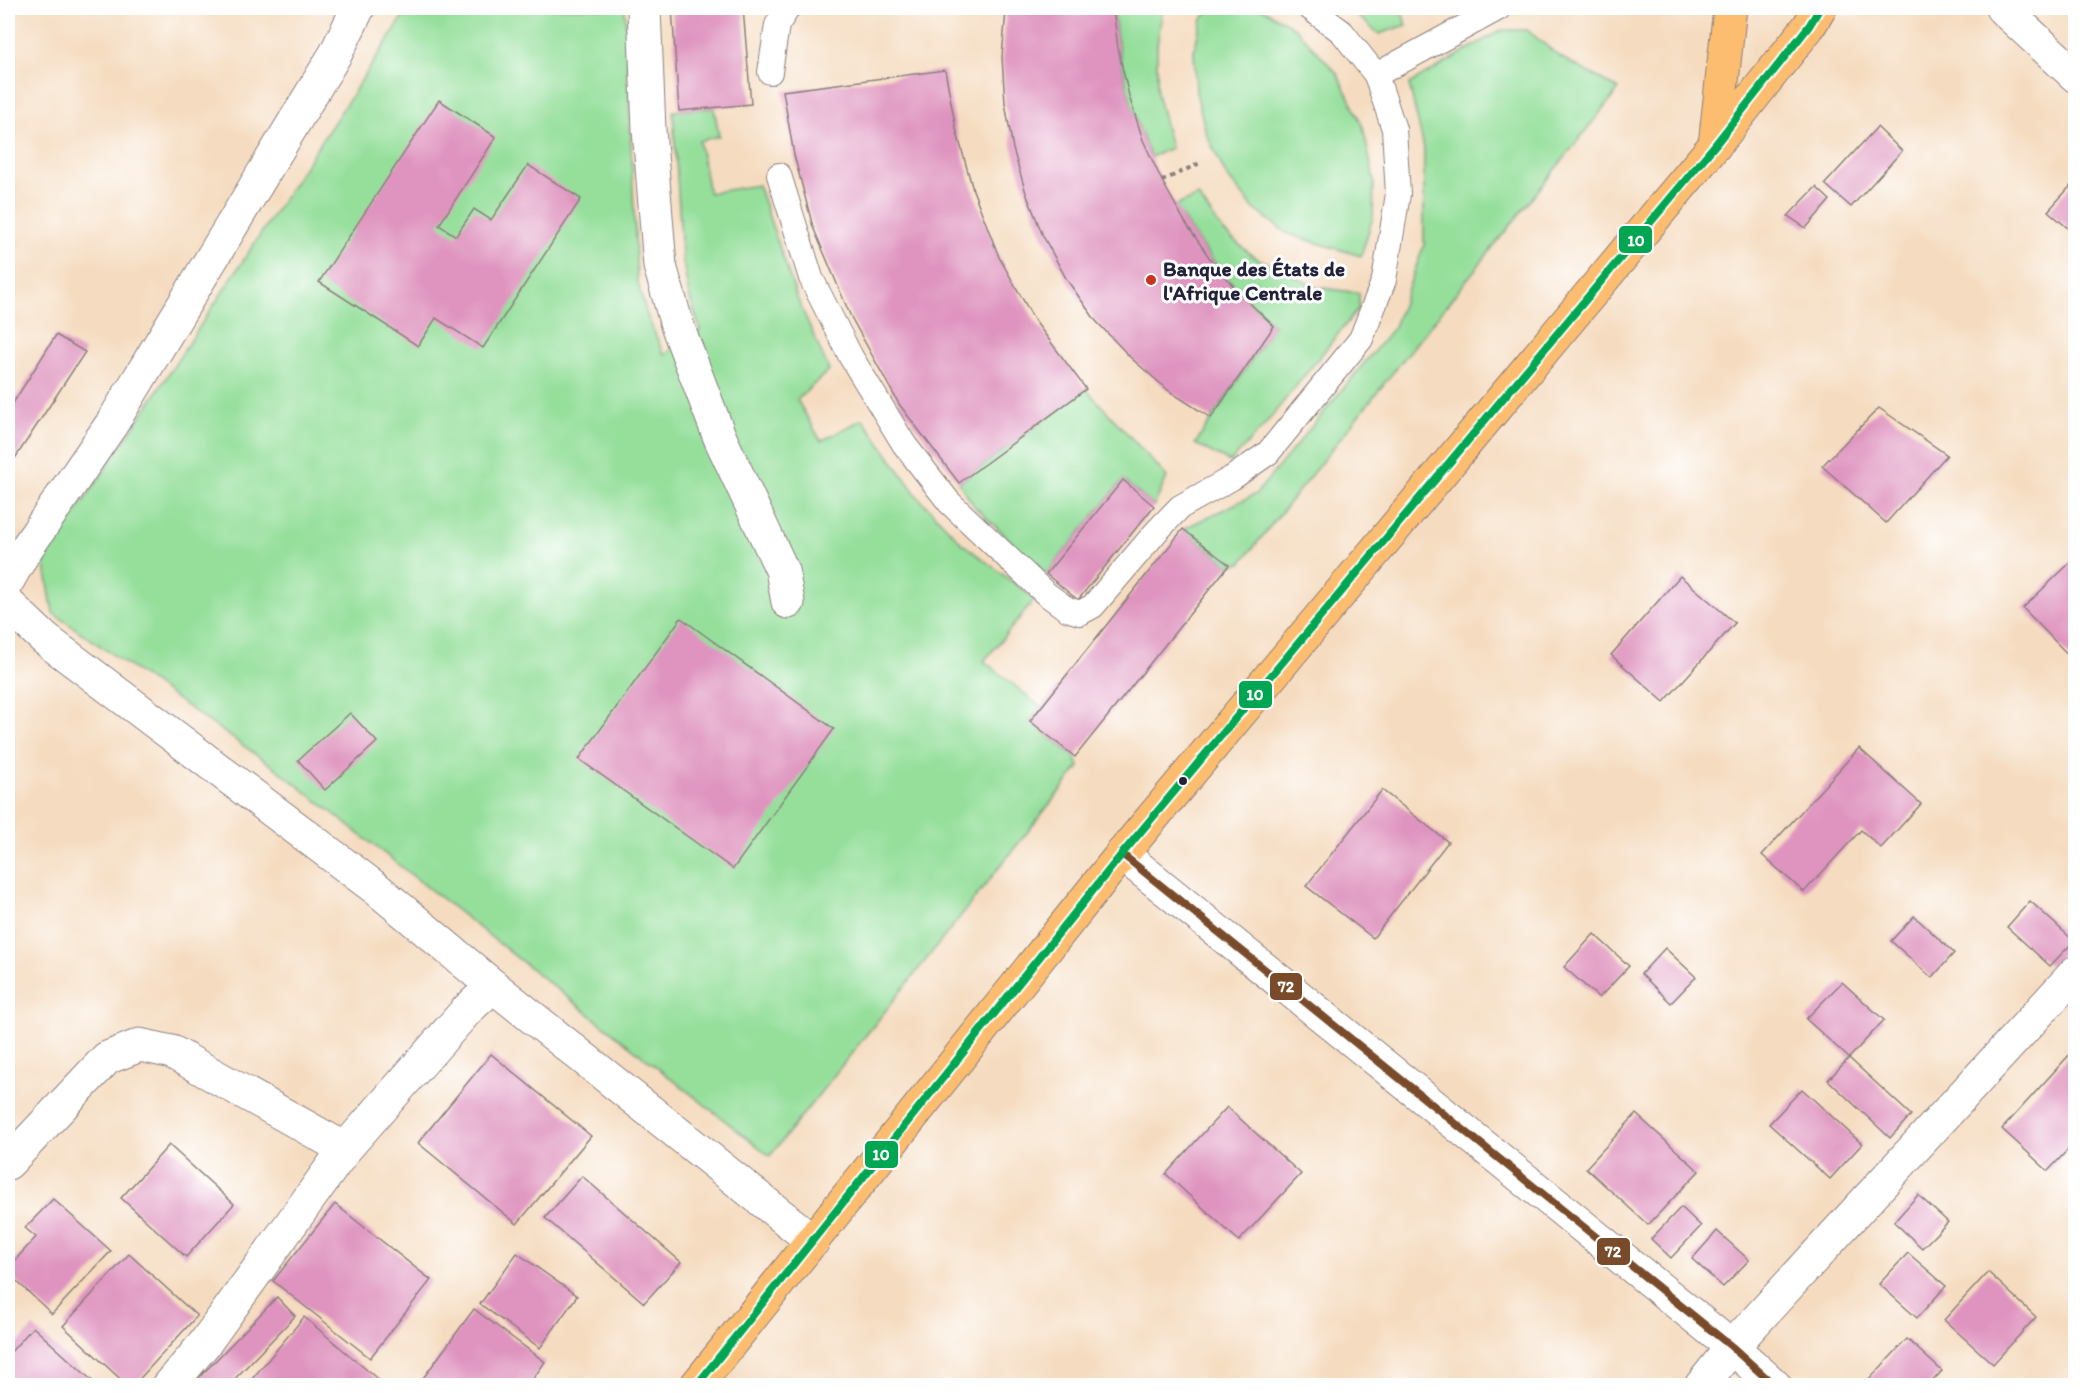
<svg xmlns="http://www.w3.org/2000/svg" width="2083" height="1393" font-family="Itim,sans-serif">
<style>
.green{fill:#95df9b;stroke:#5c806b;stroke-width:1.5}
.building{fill:#df94bf}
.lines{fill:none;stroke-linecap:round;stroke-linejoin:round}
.service-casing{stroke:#8c7f7e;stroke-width:26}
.minor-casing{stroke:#8c7f7e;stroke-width:35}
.trunk-casing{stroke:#8c7f7e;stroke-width:35}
.path{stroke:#8c7f7e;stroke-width:4;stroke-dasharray:4.5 4.5;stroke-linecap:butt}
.service{stroke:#fff;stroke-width:24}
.minor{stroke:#fff;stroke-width:33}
.trunk{stroke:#fcbd6f;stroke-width:33}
.bus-1-casing{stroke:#fff;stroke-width:12}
.bus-2-casing{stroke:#fff;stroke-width:12}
.bus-1{stroke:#7a4b2a;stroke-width:8}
.bus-2{stroke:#00a651;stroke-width:8}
.poi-dot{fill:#c8321e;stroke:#fff;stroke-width:2}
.bus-dot{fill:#22223b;stroke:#fff;stroke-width:2}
.labels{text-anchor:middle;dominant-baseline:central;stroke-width:6;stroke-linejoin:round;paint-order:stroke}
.poi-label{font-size:21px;font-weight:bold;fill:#22223b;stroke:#fff;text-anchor:start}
.line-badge{stroke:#fff;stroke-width:2}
.badge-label{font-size:16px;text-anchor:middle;font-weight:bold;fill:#fff}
</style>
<rect width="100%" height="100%" fill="#fff"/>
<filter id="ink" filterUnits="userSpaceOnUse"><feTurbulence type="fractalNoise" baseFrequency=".0167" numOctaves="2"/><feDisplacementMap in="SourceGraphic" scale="12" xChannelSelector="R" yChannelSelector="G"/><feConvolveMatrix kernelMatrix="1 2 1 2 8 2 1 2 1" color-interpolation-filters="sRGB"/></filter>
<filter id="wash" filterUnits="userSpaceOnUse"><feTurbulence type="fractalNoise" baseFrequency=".008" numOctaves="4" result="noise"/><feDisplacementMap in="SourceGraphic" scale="24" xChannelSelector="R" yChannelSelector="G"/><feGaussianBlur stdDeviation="1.35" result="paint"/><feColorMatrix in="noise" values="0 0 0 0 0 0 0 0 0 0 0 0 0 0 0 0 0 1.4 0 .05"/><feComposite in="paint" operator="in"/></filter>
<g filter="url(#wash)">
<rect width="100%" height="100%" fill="#f5dcc0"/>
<!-- green -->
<g class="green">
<polygon points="409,8 625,8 637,280 647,315 664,355 700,330 689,295 682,256 673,111 714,108 719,136 699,141 709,193 758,185 797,298 829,370 797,400 821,441 863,419 918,497 963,544 1035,599 984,661 1041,707 1030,721 1075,757 1079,767 770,1156 274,767 53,613 44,560 141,416"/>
<path d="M 1113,8 L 1163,8 L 1157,45 L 1157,93 L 1171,148 L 1151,157 C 1129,109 1119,59 1113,8 Z"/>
<polygon points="1210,8 1261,8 1295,28 1337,73 1363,127 1374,180 1373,217 1361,256 1288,234 1254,209 1226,175 1206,133 1196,92 1194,50 1202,19"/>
<polygon points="1348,8 1400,8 1407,25 1379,34"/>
<polygon points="1501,30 1527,30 1560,57 1619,89 1241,563 1229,565 1183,529 1256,494 1394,327 1424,245 1424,148 1409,84"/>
<path d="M 1198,196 L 1223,231 L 1253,256 L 1315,287 L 1359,293 L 1359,308 L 1263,427 L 1230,462 L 1195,444 L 1274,326 C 1236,290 1202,252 1175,206 Z"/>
<polygon points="1086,389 1167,477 1154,506 1123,480 1046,574 974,506 959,483"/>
</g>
<g id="blocks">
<!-- building -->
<g class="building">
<polygon points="672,8 743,8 751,104 679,111"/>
<polygon points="1054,8 1113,8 1118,49 1129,96 1143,140 1162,181 1185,222 1211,260 1241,295 1274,326 1211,418 1169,391 1131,358 1096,321 1067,280 1043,236 1026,193 1013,149 1005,103 1002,57 1006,11"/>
<polygon points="945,70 956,129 973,190 999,257 1035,321 1086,389 959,483 899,404 851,317 813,227 794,155 783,91"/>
<polygon points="439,100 496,137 439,225 456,236 474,209 491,220 528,165 581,199 483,348 436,318 418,346 319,282"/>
<polygon points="1877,127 1902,151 1851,207 1825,184"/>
<polygon points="2076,180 2076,235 2048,211"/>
<polygon points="1816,187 1830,200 1806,228 1788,216"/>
<polygon points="56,335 85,352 8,469 8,411"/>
<polygon points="1879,408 1947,455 1886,523 1822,466"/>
<polygon points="1123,480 1154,506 1078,600 1046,574"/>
<polygon points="1183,529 1229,565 1075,757 1030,721"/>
<polygon points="2076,557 2076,663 2023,608"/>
<polygon points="1680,576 1735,623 1664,702 1611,655"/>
<polygon points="681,618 834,729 733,869 579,759"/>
<polygon points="350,713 377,742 325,790 298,760"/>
<polygon points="1859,748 1921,804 1881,848 1861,830 1804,892 1762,855"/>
<polygon points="1382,790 1448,842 1373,938 1306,886"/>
<polygon points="2030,901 2074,941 2050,966 2007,927"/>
<polygon points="1914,916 1954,953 1932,978 1891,941"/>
<polygon points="1594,934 1629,966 1599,998 1564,967"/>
<polygon points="1665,948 1696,977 1671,1003 1641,974"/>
<polygon points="1842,982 1884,1020 1849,1058 1911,1115 1890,1138 1828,1080 1849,1058 1806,1019"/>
<polygon points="2071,1053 2076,1056 2076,1141 2048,1171 2002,1129"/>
<polygon points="491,1054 591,1136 517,1224 418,1143"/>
<polygon points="1802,1089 1862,1144 1830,1179 1769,1124"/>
<polygon points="1227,1107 1301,1174 1239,1241 1166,1174"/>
<polygon points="1636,1114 1699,1171 1648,1225 1586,1168"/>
<polygon points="169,1145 234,1204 186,1257 121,1198"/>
<polygon points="582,1176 681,1262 644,1303 545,1218"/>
<polygon points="1918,1195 1948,1222 1922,1248 1894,1222"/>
<polygon points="53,1199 111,1251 52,1314 8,1273 8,1268 36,1237 25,1228"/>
<polygon points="335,1204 431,1280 370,1358 273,1281"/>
<polygon points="1681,1207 1701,1226 1671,1258 1651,1239"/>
<polygon points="1717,1231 1749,1260 1723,1287 1692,1259"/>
<polygon points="517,1253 577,1296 540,1348 480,1304"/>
<polygon points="1908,1253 1946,1286 1917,1318 1879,1284"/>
<polygon points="129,1254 197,1316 133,1386 128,1386 63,1326"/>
<polygon points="1988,1272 2036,1317 1993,1364 1944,1320"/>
<polygon points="277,1297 295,1316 228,1386 191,1386"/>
<polygon points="474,1309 545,1362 528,1386 427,1386 421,1381"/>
<polygon points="304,1317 380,1381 376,1386 246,1386"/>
<polygon points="33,1327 98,1386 8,1386 8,1355"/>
<polygon points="1907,1339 1942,1371 1928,1386 1863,1386"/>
</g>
</g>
</g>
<g filter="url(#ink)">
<use href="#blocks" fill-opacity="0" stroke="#8c7f7e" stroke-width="1.5"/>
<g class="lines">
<!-- service casing -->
<g class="service-casing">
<g id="service">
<polyline points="770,72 777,25 788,8"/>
<polyline points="1376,75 1499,8"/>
<polyline points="779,175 811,278 851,357 904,444 949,502 1045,593 1067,609 1080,613 1093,606 1156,532 1180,507 1232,478 1268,453 1361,339 1384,280 1398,194 1394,129 1376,75 1342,32 1310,8"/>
</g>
</g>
<!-- minor casing -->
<g class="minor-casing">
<g id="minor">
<polyline points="644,8 649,130 660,266 677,325 720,438 782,570 788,602"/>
<polyline points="2002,8 2076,76"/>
<polyline points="8,580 24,552 111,425 336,53 358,8"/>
<polyline points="8,604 45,639 378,890 493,986"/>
<polyline points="1122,854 1732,1347 1775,1386"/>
<polyline points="8,1163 107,1058 140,1045 172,1052 345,1149"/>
<polyline points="169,1386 205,1343 345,1149 467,1010 493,986 813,1241"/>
<polyline points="1701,1386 1732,1347 2076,972"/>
</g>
</g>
<!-- trunk casing -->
<g class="trunk-casing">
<g id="trunk">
<polyline points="1715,145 1730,8"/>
<polyline points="696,1386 1122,854 1715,145 1809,26 1820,8"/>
</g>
</g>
<!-- path -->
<polyline class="path" points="1162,181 1202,162"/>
<!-- service -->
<use href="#service" class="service"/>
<!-- minor -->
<use href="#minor" class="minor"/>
<!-- trunk -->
<use href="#trunk" class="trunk"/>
<!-- bus-1 casing -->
<g class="bus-1-casing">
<polyline id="bus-1" points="1122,854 1732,1347 1775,1386"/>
</g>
<!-- bus-2 casing -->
<g class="bus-2-casing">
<polyline id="bus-2" points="696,1386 1122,854 1715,145 1809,26 1820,8"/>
</g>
<!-- bus-1 -->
<use href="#bus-1" class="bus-1"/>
<!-- bus-2 -->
<use href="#bus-2" class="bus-2"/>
</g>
</g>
<!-- markers -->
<circle class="poi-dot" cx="1151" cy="280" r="6"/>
<circle class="bus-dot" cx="1183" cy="781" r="5"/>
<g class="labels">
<!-- poi labels -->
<g class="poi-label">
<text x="1163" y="268">Banque des États de<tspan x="1163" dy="24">l'Afrique Centrale</tspan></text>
</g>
</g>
<g class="line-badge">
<rect x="1618" y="225" width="35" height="29" rx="6" fill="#00a651"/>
<rect x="1238" y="680" width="35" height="29" rx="6" fill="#00a651"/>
<rect x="1269" y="972" width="34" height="29" rx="6" fill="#7a4b2a"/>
<rect x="864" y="1140" width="35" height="29" rx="6" fill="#00a651"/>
<rect x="1596" y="1237" width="35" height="29" rx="6" fill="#7a4b2a"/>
</g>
<g class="badge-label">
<text x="1636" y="246">10</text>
<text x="1255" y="700">10</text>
<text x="1286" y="992">72</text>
<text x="881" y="1160">10</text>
<text x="1613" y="1257">72</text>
</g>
<!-- margin -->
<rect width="2083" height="1393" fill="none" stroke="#fff" stroke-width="30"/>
</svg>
